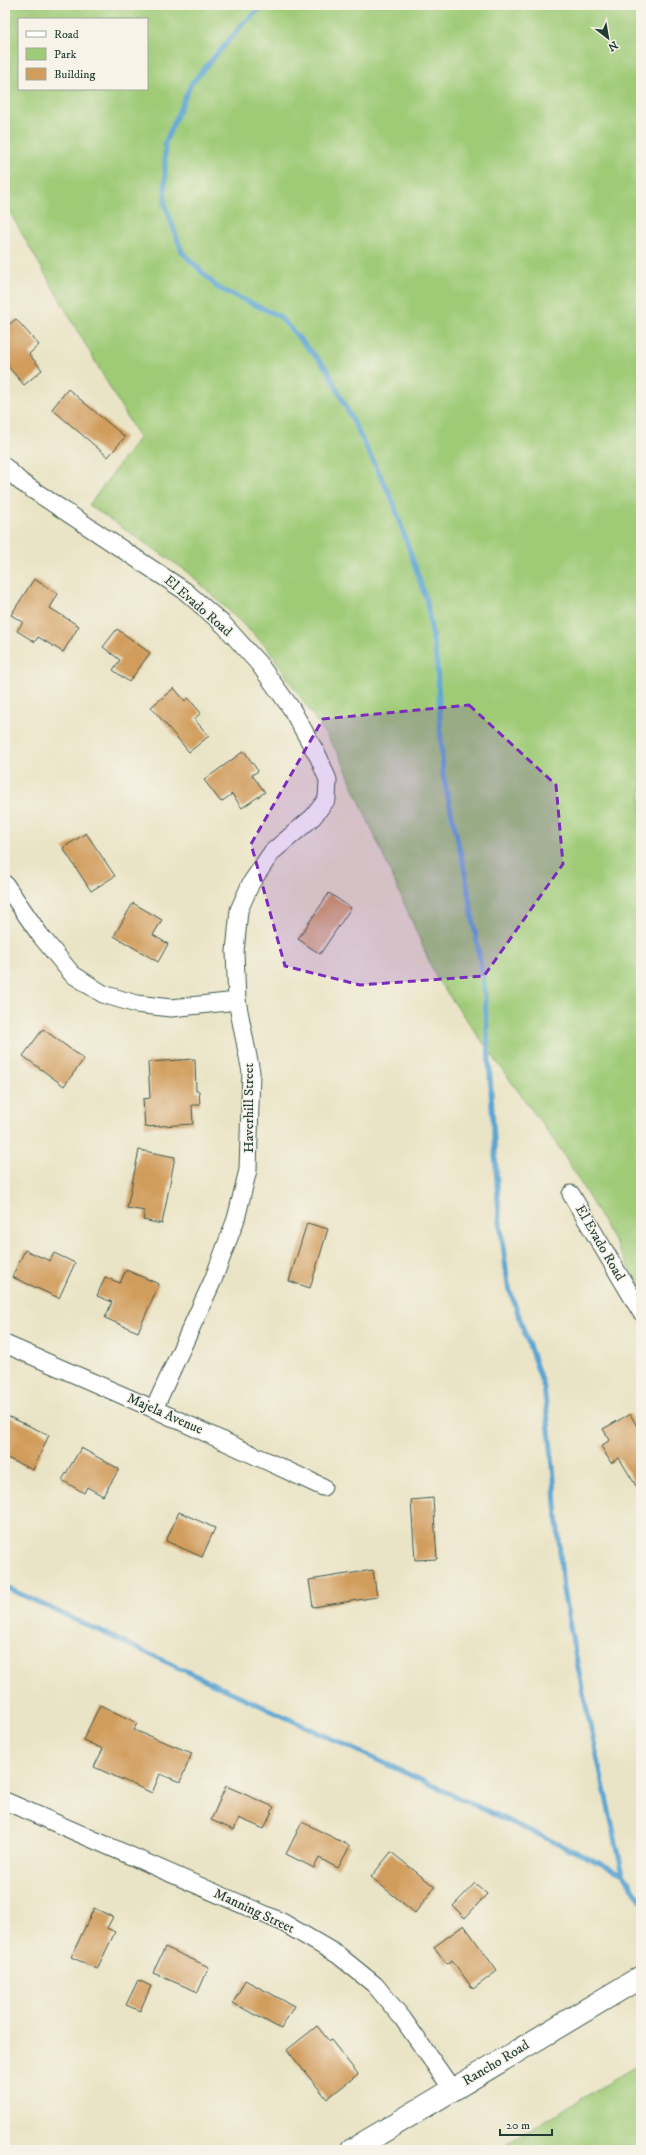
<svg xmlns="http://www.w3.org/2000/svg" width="646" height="2155" font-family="'IM FELL DW Pica',serif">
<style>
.green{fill:#9fcb77;stroke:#5f8456;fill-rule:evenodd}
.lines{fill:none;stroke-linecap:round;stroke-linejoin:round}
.stream{stroke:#5ba5d2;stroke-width:5}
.building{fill:#d19d5d}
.street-casing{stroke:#3d564a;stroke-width:19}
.secondary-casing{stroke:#3d564a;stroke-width:24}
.street{stroke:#fff;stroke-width:17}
.secondary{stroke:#fff;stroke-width:22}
.marked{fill:#7b2cbf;fill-opacity:0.2;stroke:#7b2cbf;stroke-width:3;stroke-dasharray:8 5;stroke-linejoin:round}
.labels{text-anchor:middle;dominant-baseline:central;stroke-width:3;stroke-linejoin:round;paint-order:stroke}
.street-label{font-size:14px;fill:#1f3d34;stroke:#f7f3e8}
</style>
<rect width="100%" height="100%" fill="#f7f3e8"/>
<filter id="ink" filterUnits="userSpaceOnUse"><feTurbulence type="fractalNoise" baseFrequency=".025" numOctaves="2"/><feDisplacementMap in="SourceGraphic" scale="8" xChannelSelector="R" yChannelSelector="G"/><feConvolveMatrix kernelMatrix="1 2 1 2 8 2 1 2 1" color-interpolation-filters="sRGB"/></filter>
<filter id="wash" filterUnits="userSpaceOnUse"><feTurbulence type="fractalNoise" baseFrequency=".012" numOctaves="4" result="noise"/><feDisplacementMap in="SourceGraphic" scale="16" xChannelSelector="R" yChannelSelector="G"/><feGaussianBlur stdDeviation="0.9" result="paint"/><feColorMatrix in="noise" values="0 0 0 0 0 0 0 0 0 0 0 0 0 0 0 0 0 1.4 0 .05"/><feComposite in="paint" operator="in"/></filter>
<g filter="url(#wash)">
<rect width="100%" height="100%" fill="#eae4c6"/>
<!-- green -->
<g class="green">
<path d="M 5,5 L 641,5 L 641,1288 L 565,1156 L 437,979 L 340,756 L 267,647 L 188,572 L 89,505 L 139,438 L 5,204 ZM 19,19 L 147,19 L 147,89 L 19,89 Z"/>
<polygon points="641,2063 641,2150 496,2150"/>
</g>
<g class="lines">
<!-- stream -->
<g class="stream">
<polyline points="264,5 242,25 191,84 165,143 165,205 182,252 218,288 279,316 327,369 392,499 427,602 437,665 443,775 465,873 484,984 499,1214 508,1285 544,1388 553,1466 563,1590 582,1688 623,1874 641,1900"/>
<polyline points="5,1587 623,1874"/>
</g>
</g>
<g id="blocks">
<!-- building -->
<g class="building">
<polygon points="16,319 39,345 29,354 42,370 24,385 5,363 5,328"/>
<polygon points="68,389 125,437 108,457 52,409"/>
<polygon points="34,579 58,594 50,608 79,626 63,652 38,637 35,642 17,631 23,622 11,615"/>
<polygon points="117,629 150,653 129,682 113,670 120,660 103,647"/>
<polygon points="174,688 185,701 188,698 201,713 194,719 209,736 189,752 151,707"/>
<polygon points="244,751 258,771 252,775 265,792 242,808 232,794 221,802 204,780"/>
<polygon points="86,833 115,876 91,891 63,848"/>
<polygon points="329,893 351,908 320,954 298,939"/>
<polygon points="133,903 162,920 153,935 168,944 158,962 114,936"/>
<polygon points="43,1029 84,1059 64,1086 23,1056"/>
<polygon points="195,1059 196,1091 199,1091 200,1105 192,1105 193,1124 145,1127 143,1099 150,1098 148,1062"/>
<polygon points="139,1150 175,1157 162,1224 143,1220 145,1211 127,1208"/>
<polygon points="307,1223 328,1229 310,1288 289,1281"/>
<polygon points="25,1250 50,1261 54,1253 75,1263 59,1298 12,1277"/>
<polygon points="126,1270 159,1284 138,1332 105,1318 112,1302 97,1296 105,1277 120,1283"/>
<polygon points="630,1414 641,1433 641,1494 619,1458 611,1463 601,1446 610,1440 603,1429"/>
<polygon points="5,1415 49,1435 33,1470 5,1457"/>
<polygon points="81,1448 119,1469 103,1496 87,1487 84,1493 62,1480"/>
<polygon points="433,1498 437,1559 415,1560 411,1500"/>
<polygon points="179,1512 215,1528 202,1557 166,1541"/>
<polygon points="373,1570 377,1597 313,1607 309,1580"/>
<polygon points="100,1705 137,1723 134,1730 192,1753 180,1782 160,1774 152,1793 94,1767 103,1749 83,1740"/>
<polygon points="226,1786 274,1807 264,1829 239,1818 234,1830 211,1820"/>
<polygon points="302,1822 350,1846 338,1868 319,1858 314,1868 286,1854"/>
<polygon points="391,1852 435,1887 415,1913 371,1877"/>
<polygon points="475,1883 487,1894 465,1918 453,1906"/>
<polygon points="94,1908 113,1917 107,1928 115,1932 97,1969 71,1957"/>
<polygon points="464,1925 497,1971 473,1989 452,1960 447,1964 434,1947"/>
<polygon points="165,1947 209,1967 198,1992 153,1973"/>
<polygon points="138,1980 151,1986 140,2011 126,2005"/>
<polygon points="245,1980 294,2006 281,2029 233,2003"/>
<polygon points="317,2026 329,2041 331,2040 358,2074 327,2099 287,2050"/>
</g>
</g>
</g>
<g filter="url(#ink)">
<use href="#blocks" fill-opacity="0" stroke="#3d564a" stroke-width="1"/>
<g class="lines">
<!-- street casing -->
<g class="street-casing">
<g id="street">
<polyline points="5,467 21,482 185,591 224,625 259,664 291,708 319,758 328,780 327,799 313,817 272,852 251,883 239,910 235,952 237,1001 251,1072 248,1170 236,1219 213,1280 154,1409"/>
<polyline points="5,884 40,935 72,974 103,994 136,1004 171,1008 237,1001"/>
<polyline points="571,1194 641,1312"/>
<polyline points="5,1344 154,1409 323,1487"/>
<polyline points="5,1801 282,1922 338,1955 375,1985 403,2019 452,2089"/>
</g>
</g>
<!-- secondary casing -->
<g class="secondary-casing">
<polyline id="secondary" points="352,2150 641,1977"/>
</g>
<!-- street -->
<use href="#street" class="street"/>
<!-- secondary -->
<use href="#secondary" class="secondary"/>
</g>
</g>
<!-- marked area -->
<path class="marked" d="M 469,705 L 556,785 L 563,864 L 484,976 L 360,985 L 285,966 L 251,844 L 323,719 Z"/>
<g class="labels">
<!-- street labels -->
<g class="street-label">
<text transform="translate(198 606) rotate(41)">El Evado Road</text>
<text transform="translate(249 1108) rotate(-90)">Haverhill Street</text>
<text transform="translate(600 1243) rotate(60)">El Evado Road</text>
<text transform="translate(165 1414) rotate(24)">Majela Avenue</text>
<text transform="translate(254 1911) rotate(25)">Manning Street</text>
<text transform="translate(496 2063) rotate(-31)">Rancho Road</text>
</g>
</g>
<!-- margin -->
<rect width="646" height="2155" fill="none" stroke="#f7f3e8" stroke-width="20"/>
<!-- legend -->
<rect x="18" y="18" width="130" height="72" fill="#f7f3e8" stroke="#a1aaa0"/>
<rect x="26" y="31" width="20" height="6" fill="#ffffff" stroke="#a1aaa0"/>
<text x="54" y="38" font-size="12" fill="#1f3d34">Road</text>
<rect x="26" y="48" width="20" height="12" fill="#9fcb77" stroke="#a1aaa0"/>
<text x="54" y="58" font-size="12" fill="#1f3d34">Park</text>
<rect x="26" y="68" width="20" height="12" fill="#d19d5d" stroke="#a1aaa0"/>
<text x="54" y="78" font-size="12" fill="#1f3d34">Building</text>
<!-- north arrow -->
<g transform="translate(608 38) rotate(149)" stroke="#f7f3e8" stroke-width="3" paint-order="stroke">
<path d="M0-3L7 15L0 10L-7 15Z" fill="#1f3d34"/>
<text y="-6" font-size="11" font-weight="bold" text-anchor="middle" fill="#1f3d34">N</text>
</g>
<!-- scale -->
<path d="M500 2129v6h52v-6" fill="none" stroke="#1f3d34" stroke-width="2"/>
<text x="506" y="2129" font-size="12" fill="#1f3d34" stroke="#f7f3e8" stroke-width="3" paint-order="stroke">20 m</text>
</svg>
